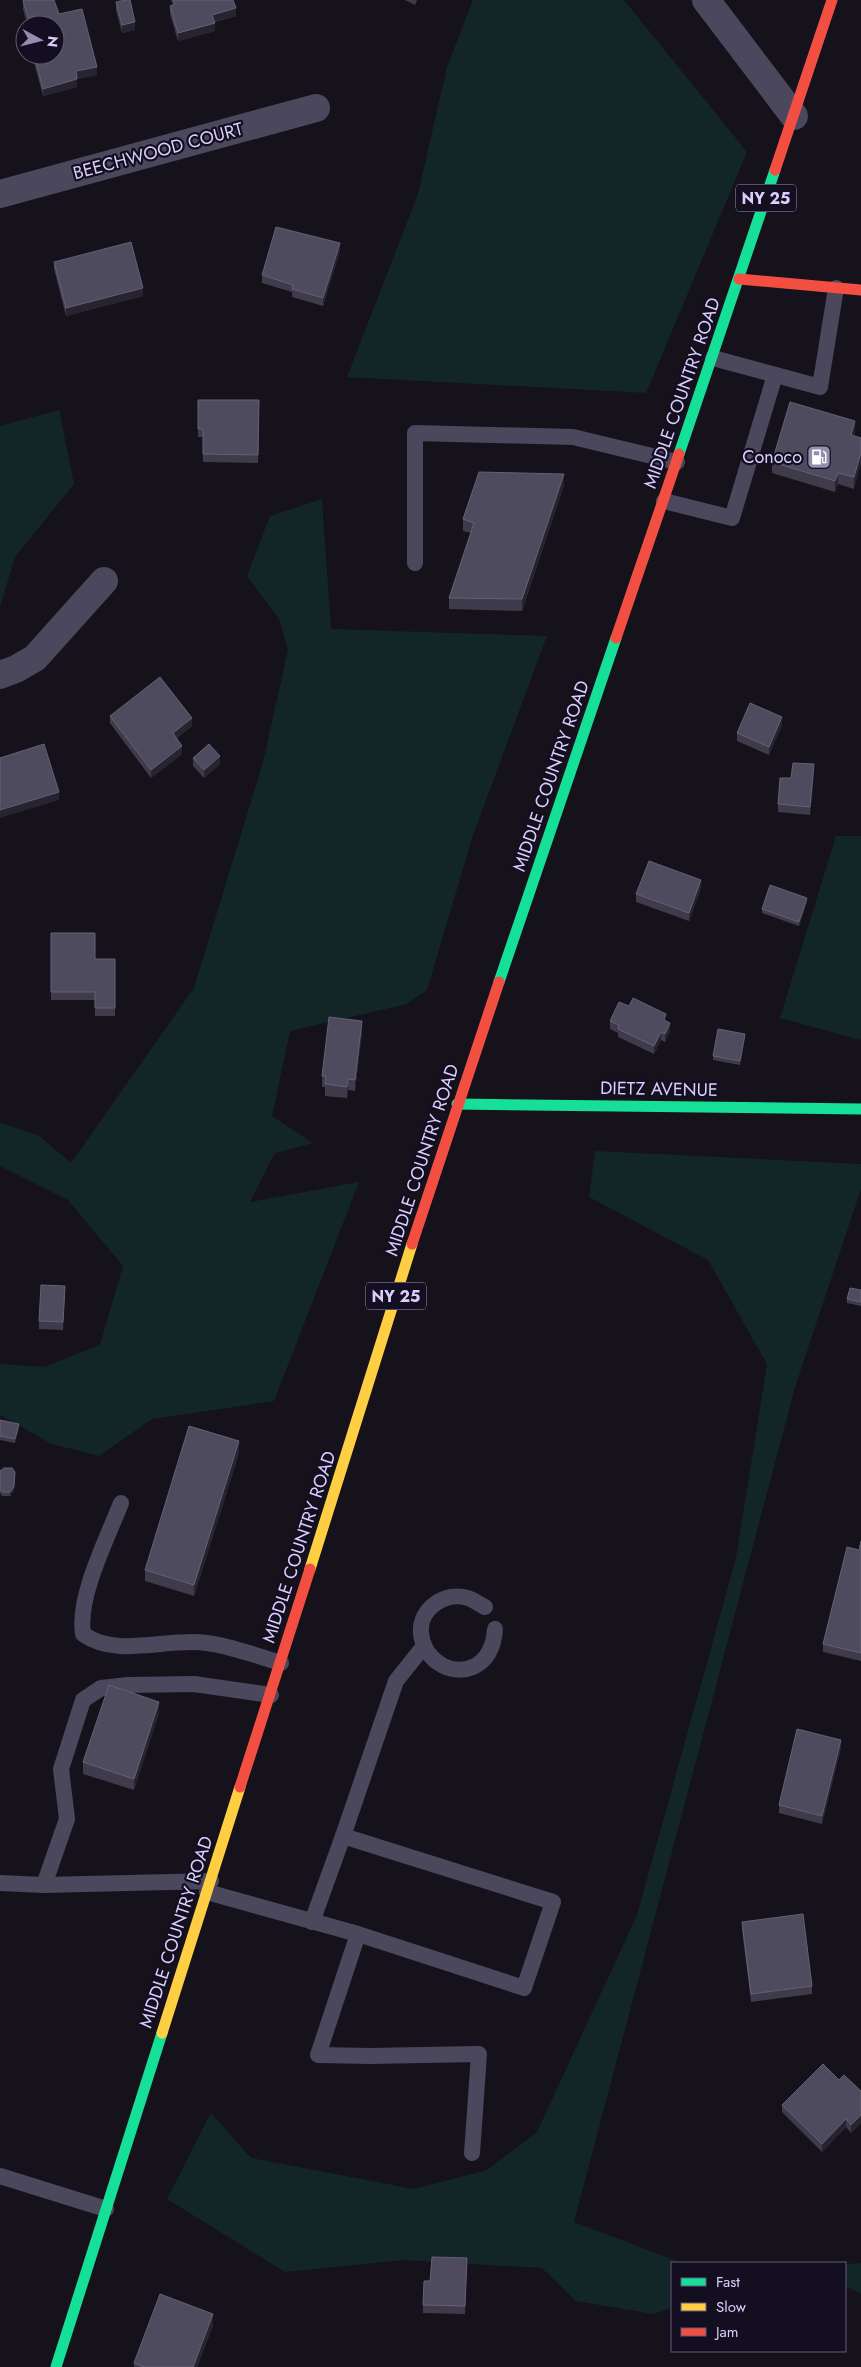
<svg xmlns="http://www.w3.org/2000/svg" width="861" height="2367" font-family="Jost,sans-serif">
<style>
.green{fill:#122628}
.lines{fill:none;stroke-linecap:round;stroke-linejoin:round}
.lane{stroke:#4b475d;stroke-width:16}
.street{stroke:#4b475d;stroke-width:28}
.fast{stroke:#16e098;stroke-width:11}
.slow{stroke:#ffcf43;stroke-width:11}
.jam{stroke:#f24e42;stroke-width:11}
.wall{fill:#3f3b4b}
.shaded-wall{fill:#272430}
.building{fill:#4f4b5e;stroke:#656077}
.labels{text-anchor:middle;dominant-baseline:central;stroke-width:4.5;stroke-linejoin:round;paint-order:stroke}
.shield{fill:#130e20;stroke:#9e95bb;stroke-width:1}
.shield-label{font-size:16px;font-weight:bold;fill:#d9cffd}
.street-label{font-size:18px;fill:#d9cffd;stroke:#130e20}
.poi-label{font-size:18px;fill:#d9cffd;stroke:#130e20;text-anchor:end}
</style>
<rect width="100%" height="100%" fill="#15121c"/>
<!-- green -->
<g class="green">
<polygon points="473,0 624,0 747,152 646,393 347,377 418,194 447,67"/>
<polygon points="59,410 74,484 15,557 0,607 0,426"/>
<polygon points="322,499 331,629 547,636 473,835 427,990 407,1004 290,1031 272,1116 313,1143 275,1153 250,1202 359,1182 274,1401 152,1419 99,1456 52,1444 0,1415 0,1364 44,1367 100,1345 123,1266 68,1200 0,1166 0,1123 38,1135 71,1163 194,988 263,762 288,650 279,619 247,576 270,516"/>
<polygon points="836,836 861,836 861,1040 780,1018"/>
<polygon points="595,1151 861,1164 861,1189 795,1387 574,2222 682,2263 672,2263 672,2308 653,2314 576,2301 542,2268 404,2260 285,2272 167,2199 211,2113 251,2158 414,2189 487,2170 537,2132 637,1915 736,1558 767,1364 708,1260 589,1197"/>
<polygon points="861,2263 861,2294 845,2286 845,2264"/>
</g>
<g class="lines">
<!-- lane -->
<g class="lane">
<polyline points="713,358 820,387 836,288"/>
<polyline points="664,501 732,518 775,375"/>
<polyline points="415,563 415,433 573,437 677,462"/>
<path d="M 121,1503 C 107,1539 77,1597 83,1634 C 118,1659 167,1637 207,1643 C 231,1646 257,1656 281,1663"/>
<path d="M 485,1607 C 479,1604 474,1600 468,1598 C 446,1591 419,1608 421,1633 C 423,1658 449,1677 473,1667 C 488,1660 494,1645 495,1629"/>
<polyline points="0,1883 44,1885 211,1881"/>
<polyline points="44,1885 67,1819 61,1769 83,1700 101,1688 128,1685 194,1684 271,1695"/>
<polyline points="207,1892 358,1934 524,1988 553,1902 343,1836 396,1681 424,1646"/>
<polyline points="312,1922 343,1836"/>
<polyline points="358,1934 318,2055 370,2056 479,2054 472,2153"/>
<polyline points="0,2176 106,2209"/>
</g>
<!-- street -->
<g class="street">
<polyline points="706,0 794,116"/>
<polyline points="0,194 316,108"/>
<polyline points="0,675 16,669 35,658 104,581"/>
</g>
<!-- fast -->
<g class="fast">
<polyline points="679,454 775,170"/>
<polyline points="499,982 616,638"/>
<polyline points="457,1104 861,1109"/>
<polyline points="56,2367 162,2033"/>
</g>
<!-- slow -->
<g class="slow">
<polyline points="310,1569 412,1244"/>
<polyline points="162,2033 240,1787"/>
</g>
<!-- jam -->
<g class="jam">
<polyline points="775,170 832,0"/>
<polyline points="739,279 861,290"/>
<polyline points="616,638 679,454"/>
<polyline points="412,1244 499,982"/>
<polyline points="240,1787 310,1569"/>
</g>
</g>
<!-- wall -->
<g class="wall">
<polygon points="171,0 233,0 236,16 215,22 215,31 178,41 170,14 170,6 173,5"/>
<polygon points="405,0 417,0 415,5"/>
<polygon points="23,1 59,14 97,75 77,79 77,87 43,96 32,55 55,55 27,24 23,9"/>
<polygon points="116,2 135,30 122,33 116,10"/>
<polygon points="340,251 323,306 292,297 292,292 262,283 262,275"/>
<polygon points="54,262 143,296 66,316 54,269"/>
<polygon points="198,400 259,400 258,463 203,462 203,437 198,437"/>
<polygon points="855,433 854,436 854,489 838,484 835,492 772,473 772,462"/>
<polygon points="564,485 522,611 449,609 449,598 471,533 463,531 463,519"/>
<polygon points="110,716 192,726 177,738 182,754 151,778 110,723"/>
<polygon points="782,725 769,755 737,741 737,733"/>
<polygon points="193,758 220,764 204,778 193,766"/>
<polygon points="814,772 810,815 778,812 778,804 791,778"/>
<polygon points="701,888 689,921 636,902 636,894"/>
<polygon points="807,902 799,926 762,913 762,909"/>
<polygon points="51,933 95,959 115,959 115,1016 95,1016 95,1000 51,1000"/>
<polygon points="629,1006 666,1021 670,1031 665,1042 661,1040 654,1054 618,1037 618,1033 610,1029 610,1021"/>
<polygon points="362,1032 355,1091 348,1090 347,1098 325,1096 325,1087 322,1087 322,1076"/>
<polygon points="745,1038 740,1065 713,1060 713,1056"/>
<polygon points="861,1290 861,1306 847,1303 847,1299"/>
<polygon points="65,1294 63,1330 39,1329 39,1321"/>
<polygon points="0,1420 19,1428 15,1443 0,1440"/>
<polygon points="239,1453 194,1596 145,1581 145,1570"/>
<polygon points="0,1471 14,1491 10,1496 2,1496 0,1493"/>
<polygon points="861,1541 861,1661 823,1652 823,1644 859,1550"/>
<polygon points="159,1713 134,1790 83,1774 83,1762"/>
<polygon points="841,1748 822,1824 779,1813 779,1805"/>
<polygon points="742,1922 812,1986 812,1994 751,2002 742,1930"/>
<polygon points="839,2080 861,2091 861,2123 851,2133 846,2127 822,2152 782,2112 782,2105"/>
<polygon points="467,2258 465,2314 423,2313 423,2305 430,2281"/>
<polygon points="213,2325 197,2367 134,2367 134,2363"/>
</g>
<!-- shaded-wall -->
<g class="shaded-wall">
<polygon points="236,8 236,16 212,22 212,15"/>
<polygon points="135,22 135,30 122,33 122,25"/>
<polygon points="215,23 215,31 178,41 178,33"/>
<polygon points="97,67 97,75 77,79 77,87 43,96 43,89 76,71"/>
<polygon points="340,243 340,251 323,306 323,298"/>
<polygon points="143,288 143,296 66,316 66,308"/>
<polygon points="855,421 855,433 851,446 851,435"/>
<polygon points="861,453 861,464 854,489 854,477"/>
<polygon points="838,473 838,484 835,492 835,481"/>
<polygon points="564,474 564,485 522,611 522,599"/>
<polygon points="782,717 782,725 769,755 769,747"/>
<polygon points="192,718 192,726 173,741 173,733"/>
<polygon points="182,746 182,754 151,778 151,770"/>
<polygon points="220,756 220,764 204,778 204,770"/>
<polygon points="814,764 814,772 810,815 810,807"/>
<polygon points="59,792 59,800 0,818 0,810"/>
<polygon points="701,880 701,888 689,921 689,913"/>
<polygon points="807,898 807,902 799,926 799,922"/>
<polygon points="362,1021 362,1032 355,1091 355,1080"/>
<polygon points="670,1023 670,1031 665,1042 665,1034"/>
<polygon points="661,1032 661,1040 654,1054 654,1046"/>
<polygon points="745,1034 745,1038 740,1065 740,1061"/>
<polygon points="348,1079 348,1090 347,1098 347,1087"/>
<polygon points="19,1424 19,1428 15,1443 15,1439"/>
<polygon points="239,1441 239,1453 194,1596 194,1585"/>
<polygon points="15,1472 14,1491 10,1496 10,1492"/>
<polygon points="159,1702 159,1713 134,1790 134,1779"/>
<polygon points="841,1740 841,1748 822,1824 822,1816"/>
<polygon points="861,2115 861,2123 851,2133 851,2125"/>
<polygon points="846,2119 846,2127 822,2152 822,2144"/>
<polygon points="213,2314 213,2325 197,2367 193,2367"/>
</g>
<!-- building -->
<g class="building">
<polygon points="24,0 54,0 59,14 82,9 97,67 76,71 77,79 43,89 34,55 55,55 55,25 26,25 26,24 30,23 23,1"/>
<polygon points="125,0 130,0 135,22 122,25 116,2"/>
<polygon points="173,0 233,0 236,8 212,15 215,23 178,33 170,6 175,4"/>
<polygon points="276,227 340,243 323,298 292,289 293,285 262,275"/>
<polygon points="131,242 143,288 66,308 54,262"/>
<polygon points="198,400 259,400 258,455 203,454 203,429 198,429"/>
<polygon points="790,402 855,421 851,435 861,438 861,453 854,477 838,473 835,481 772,462"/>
<polygon points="479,472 564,474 522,599 449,598 474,523 463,519"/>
<polygon points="160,677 192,718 173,733 182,746 151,770 110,716"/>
<polygon points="750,703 782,717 769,747 737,733"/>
<polygon points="44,744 59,792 0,810 0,758"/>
<polygon points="209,744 220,756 204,770 193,758"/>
<polygon points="793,763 814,764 810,807 778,804 780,778 791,778"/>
<polygon points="649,861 701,880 689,913 636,894"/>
<polygon points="770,885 807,898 799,922 762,909"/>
<polygon points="51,933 95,933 95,959 115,959 115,1008 95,1008 95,992 51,992"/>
<polygon points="633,998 666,1014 664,1020 670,1023 665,1034 661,1032 654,1046 618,1029 619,1025 610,1021 619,1002 629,1006"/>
<polygon points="329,1017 362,1021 355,1080 348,1079 347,1087 325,1084 326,1076 322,1076"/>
<polygon points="718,1029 745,1034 740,1061 713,1056"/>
<polygon points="41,1285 65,1286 63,1322 39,1321"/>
<polygon points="850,1288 861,1290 861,1302 847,1299"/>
<polygon points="0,1420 19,1424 15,1439 0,1436"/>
<polygon points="189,1426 239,1441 194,1585 145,1570"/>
<polygon points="4,1468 12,1468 15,1472 14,1487 10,1492 2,1492 0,1489 0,1471"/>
<polygon points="861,1541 861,1653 823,1644 847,1547 859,1550"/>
<polygon points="109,1685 159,1702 134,1779 83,1762"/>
<polygon points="797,1729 841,1740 822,1816 779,1805"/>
<polygon points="803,1914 812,1986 751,1994 742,1922"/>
<polygon points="823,2064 839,2080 844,2075 861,2091 861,2115 851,2125 846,2119 822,2144 782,2105"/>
<polygon points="432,2257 467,2258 465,2306 423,2305 424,2281 430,2281"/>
<polygon points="160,2294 213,2314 193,2367 144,2367 134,2363"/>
</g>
<!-- icons -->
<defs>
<g id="fuel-square" transform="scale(1.25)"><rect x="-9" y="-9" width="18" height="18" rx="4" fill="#948dae" stroke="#130e20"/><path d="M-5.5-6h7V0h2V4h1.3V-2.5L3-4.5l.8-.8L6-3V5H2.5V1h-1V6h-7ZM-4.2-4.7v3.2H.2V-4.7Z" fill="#fff"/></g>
</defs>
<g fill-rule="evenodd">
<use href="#fuel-square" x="819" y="457"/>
</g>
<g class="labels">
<!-- shield labels -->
<g class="shield">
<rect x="736" y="184.5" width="60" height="27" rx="4"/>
<rect x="366" y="1282.5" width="60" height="27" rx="4"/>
</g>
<g class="shield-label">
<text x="766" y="198">NY 25</text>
<text x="396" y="1296">NY 25</text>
</g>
<!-- street labels -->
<g class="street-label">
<text transform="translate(158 151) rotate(-15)">BEECHWOOD COURT</text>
<text transform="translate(682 393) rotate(-71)">MIDDLE COUNTRY ROAD</text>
<text transform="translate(551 776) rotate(-71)">MIDDLE COUNTRY ROAD</text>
<text transform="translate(659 1089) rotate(1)">DIETZ AVENUE</text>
<text transform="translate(422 1160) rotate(-72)">MIDDLE COUNTRY ROAD</text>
<text transform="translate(299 1547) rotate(-72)">MIDDLE COUNTRY ROAD</text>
<text transform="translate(176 1932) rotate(-72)">MIDDLE COUNTRY ROAD</text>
</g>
<!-- poi labels -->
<g class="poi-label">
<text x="802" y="457">Conoco</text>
</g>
</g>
<!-- legend -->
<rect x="671" y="2262" width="175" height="90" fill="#130e20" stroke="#625b78"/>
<rect x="681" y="2278" width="25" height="8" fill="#16e098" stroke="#625b78"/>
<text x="716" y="2287" font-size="15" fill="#d9cffd">Fast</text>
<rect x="681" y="2303" width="25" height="8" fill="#ffcf43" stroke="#625b78"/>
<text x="716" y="2312" font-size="15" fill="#d9cffd">Slow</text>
<rect x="681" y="2328" width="25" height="8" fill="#f24e42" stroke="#625b78"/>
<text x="716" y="2337" font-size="15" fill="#d9cffd">Jam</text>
<!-- north arrow -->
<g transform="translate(40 40) rotate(97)"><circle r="24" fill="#130e20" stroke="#625b78"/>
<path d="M0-4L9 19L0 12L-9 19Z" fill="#948dae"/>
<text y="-8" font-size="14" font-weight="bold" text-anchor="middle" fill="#d9cffd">N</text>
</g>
</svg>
